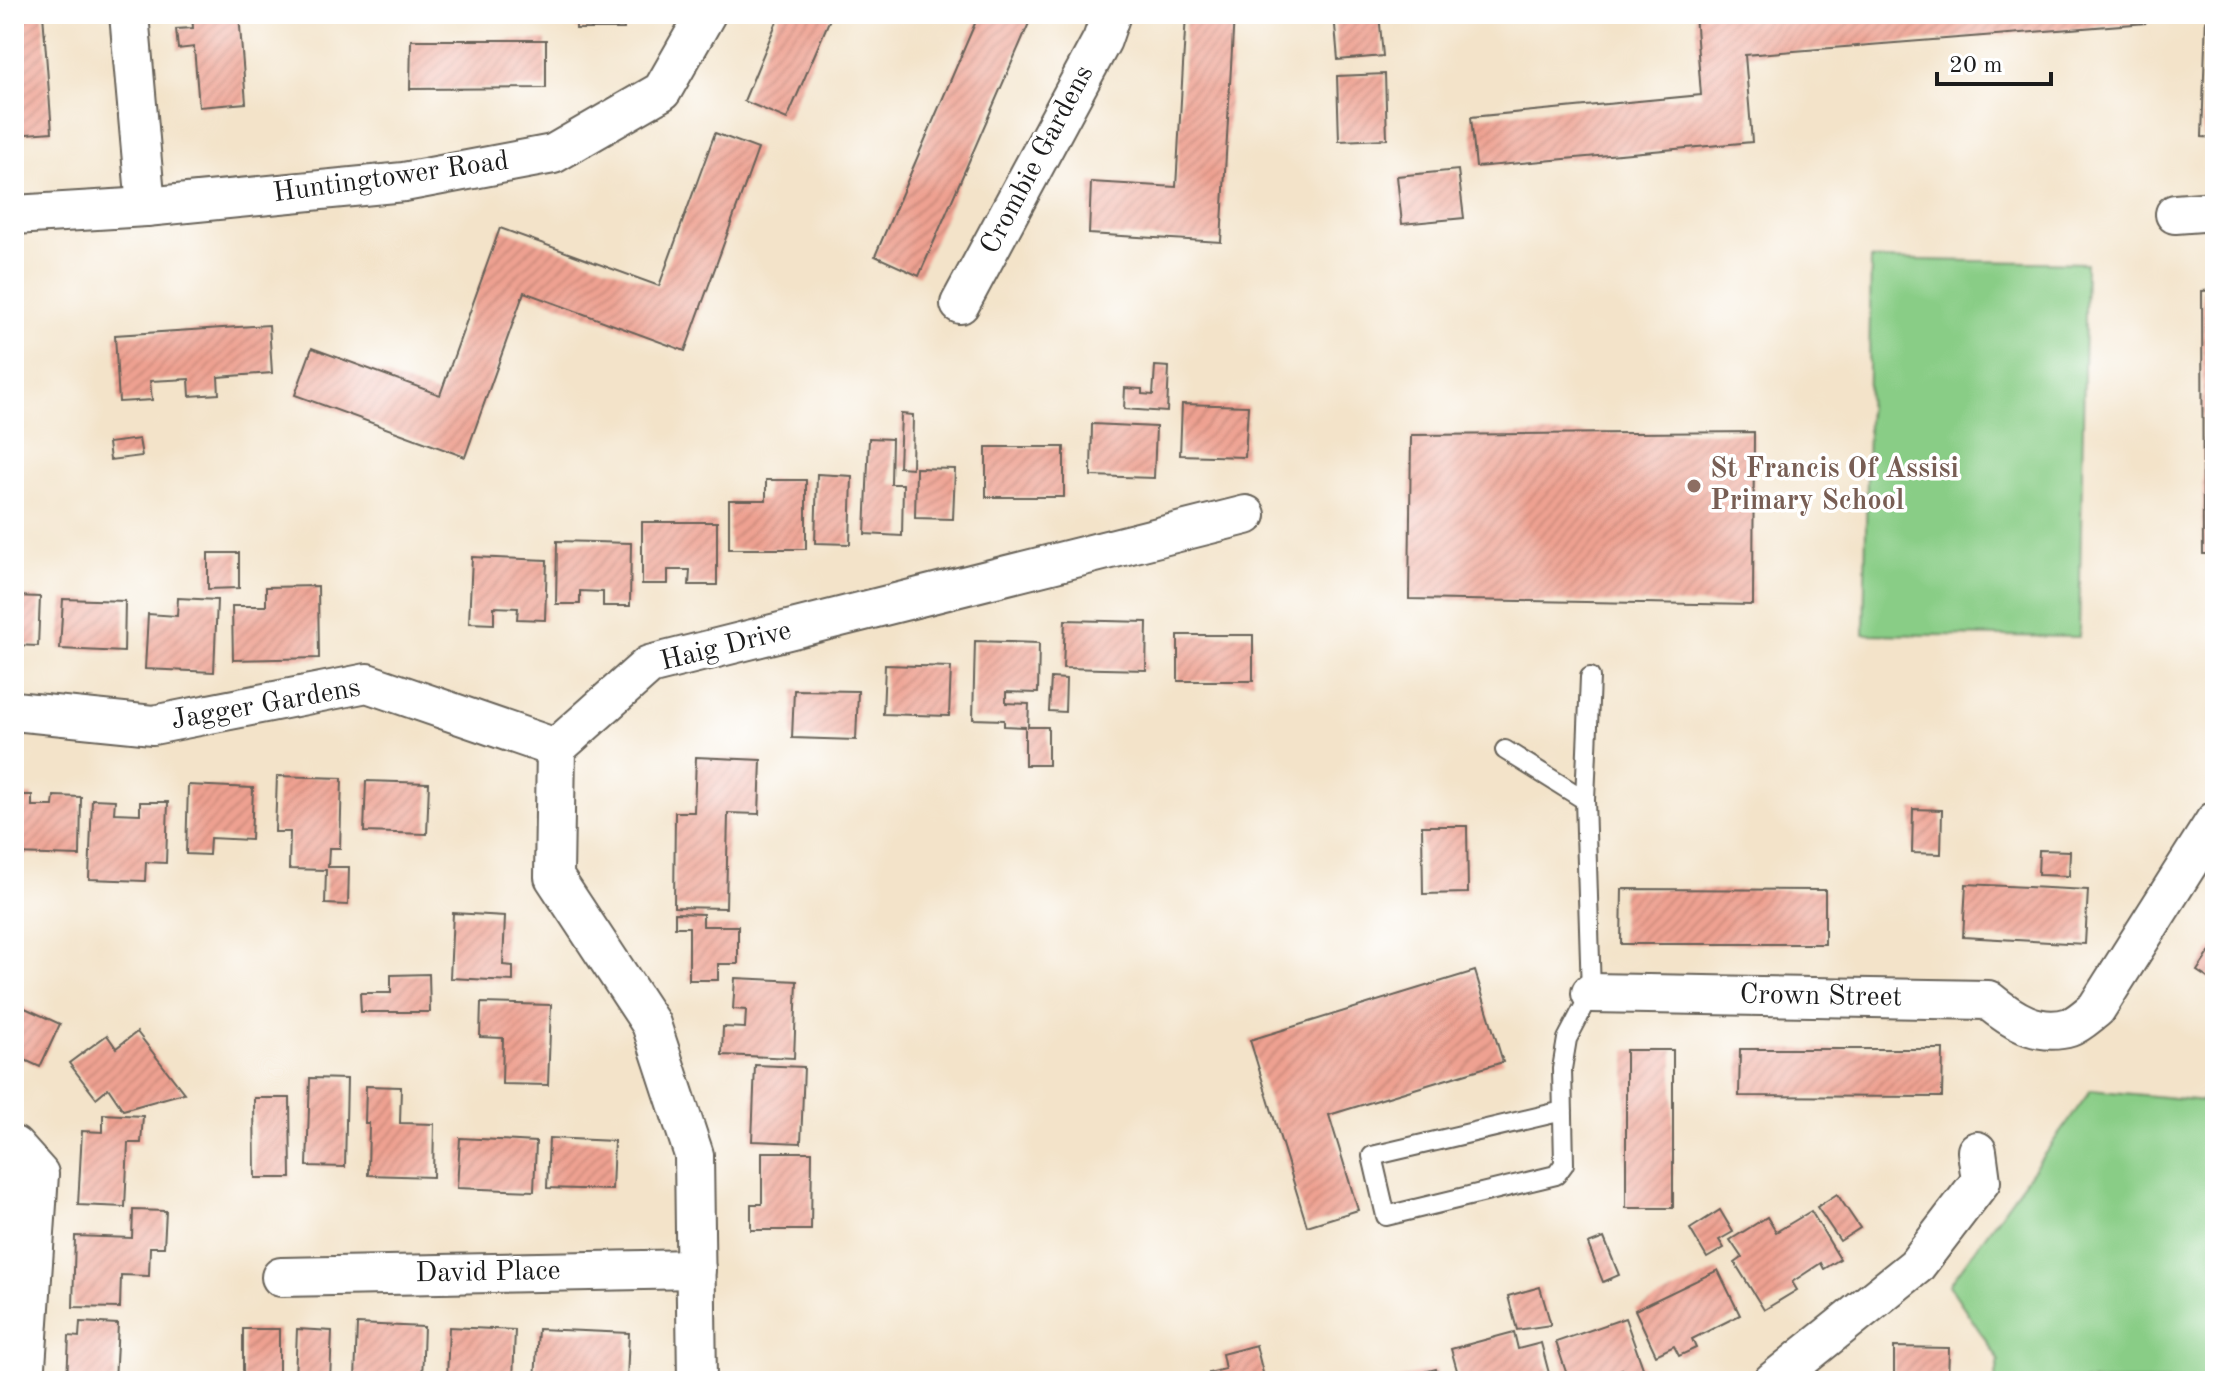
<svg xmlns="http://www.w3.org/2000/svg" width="2229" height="1395" font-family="'Old Standard TT',serif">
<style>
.green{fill:#89cd86;stroke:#527451;stroke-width:2}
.building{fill:url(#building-hatch)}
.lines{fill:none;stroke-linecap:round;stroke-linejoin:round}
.service-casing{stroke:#676259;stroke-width:22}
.minor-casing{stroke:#676259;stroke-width:42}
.service{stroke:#fff;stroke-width:18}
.minor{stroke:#fff;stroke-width:38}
.education-dot{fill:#8d6e63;stroke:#fff;stroke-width:3}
.labels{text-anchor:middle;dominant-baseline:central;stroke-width:7;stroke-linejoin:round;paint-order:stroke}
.street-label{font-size:28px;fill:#1c1c1c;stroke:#fff}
.education-label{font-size:28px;font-weight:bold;fill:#785e54;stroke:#fff;text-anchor:start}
</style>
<defs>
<pattern id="building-hatch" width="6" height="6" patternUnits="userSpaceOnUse" patternTransform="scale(2)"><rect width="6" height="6" fill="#eea191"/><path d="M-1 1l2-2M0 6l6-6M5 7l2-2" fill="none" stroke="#cc8a7c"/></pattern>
</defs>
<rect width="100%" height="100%" fill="#fff"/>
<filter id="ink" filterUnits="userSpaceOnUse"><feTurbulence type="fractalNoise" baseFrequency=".0125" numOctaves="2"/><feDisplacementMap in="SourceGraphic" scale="16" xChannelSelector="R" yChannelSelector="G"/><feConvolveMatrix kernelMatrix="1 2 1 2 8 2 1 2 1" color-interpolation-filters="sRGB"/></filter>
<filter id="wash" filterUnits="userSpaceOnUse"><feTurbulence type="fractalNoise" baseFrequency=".006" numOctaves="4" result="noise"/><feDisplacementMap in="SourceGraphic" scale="32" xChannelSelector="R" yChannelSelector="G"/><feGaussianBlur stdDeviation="1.8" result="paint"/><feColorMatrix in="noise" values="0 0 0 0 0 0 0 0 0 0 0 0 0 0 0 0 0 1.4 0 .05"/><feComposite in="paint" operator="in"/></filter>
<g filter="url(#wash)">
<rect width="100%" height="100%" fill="#f3e3c9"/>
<!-- green -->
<g class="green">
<polygon points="1871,259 2086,263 2079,637 1864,634"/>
<polygon points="2091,1090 2215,1102 2215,1381 1995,1381 1999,1360 1949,1285"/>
</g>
<g id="blocks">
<!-- building -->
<g class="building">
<polygon points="14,14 43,14 52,132 14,135"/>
<polygon points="192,14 239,14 246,103 199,107 194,47 178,49 176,29 193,28"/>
<rect x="576" y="14" width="48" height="15"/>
<polygon points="780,14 832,14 787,119 744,101"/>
<polygon points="979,14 1033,14 919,276 875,256"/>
<polygon points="1186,14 1234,14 1221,242 1089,234 1091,182 1176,187"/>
<polygon points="1334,14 1379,14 1383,56 1338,60"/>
<polygon points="1695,14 2145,14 2146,23 1745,55 1752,142 1476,167 1471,117 1701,95"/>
<polygon points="2206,14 2215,14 2215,138 2202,137"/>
<polygon points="411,40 546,40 546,88 410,89"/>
<polygon points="1385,74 1387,139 1339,141 1337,76"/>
<polygon points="715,133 758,149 685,351 524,292 465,457 295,395 312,348 440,395 500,228 659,286"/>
<polygon points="1458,170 1464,218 1402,224 1397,176"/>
<polygon points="2215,290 2215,554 2203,554 2202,291"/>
<polygon points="269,325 272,373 218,377 219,394 190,396 189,379 150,381 152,400 119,402 115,335"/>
<polygon points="1155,366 1169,367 1167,412 1124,409 1125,388 1142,389 1142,394 1153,395"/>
<polygon points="1182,404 1248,406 1245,457 1180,455"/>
<polygon points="901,414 913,415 912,468 899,467"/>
<polygon points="1092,424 1156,427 1154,478 1091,476"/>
<polygon points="1754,432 1753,605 1409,599 1411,435"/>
<polygon points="869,438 892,439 891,484 903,484 902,536 865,534"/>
<polygon points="139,439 142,456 110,460 108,443"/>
<rect x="986" y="447" width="78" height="50"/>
<polygon points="916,468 955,469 953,519 915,518"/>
<polygon points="817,474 852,476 850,544 815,543"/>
<polygon points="766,480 806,480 806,549 729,549 729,500 766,500"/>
<polygon points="642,522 717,522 717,585 689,585 690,570 668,570 668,584 642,584"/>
<polygon points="557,541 631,543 630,606 603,606 603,592 580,591 580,604 556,604"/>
<polygon points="208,553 239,553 239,588 208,589"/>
<polygon points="472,557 547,560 545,620 517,619 518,608 494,607 494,624 469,623"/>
<polygon points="318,586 319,658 233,660 232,606 266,606 266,587"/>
<polygon points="14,596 40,597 38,646 14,645"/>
<polygon points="178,598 217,600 214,672 145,669 148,614 177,616"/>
<polygon points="63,599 125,601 124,652 60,649"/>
<polygon points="1065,620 1147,622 1146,670 1063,668"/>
<rect x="1178" y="635" width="75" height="46"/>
<polygon points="975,641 1039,643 1038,693 1006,692 1006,703 1029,704 1028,727 1048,727 1048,765 1025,765 1025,727 1004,726 1004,720 973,719"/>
<polygon points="885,665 951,667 949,716 883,714"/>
<polygon points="1051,678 1066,679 1065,712 1049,711"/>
<polygon points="794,690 858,691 856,740 792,738"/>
<polygon points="696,757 761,760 759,814 728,813 726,908 674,907 675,812 694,812"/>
<polygon points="277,776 342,778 340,848 329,848 328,867 349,867 348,905 325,904 326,870 289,869 290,832 275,832"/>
<polygon points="366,781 429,783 427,834 364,832"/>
<polygon points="188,785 253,788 251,840 210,838 209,855 186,854"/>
<polygon points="14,795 32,795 32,806 53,806 54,796 81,797 80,856 14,854"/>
<polygon points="92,799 115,800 114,813 140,814 140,802 168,802 166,863 146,862 145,881 89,879"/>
<polygon points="1913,809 1942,810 1941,854 1912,853"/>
<polygon points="1422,826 1467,826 1468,893 1423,894"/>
<polygon points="2039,850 2070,851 2069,876 2038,875"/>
<polygon points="1966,884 2088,890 2085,944 1963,937"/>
<polygon points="1622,889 1825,890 1825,944 1621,944"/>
<polygon points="453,913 505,916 503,965 513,966 513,981 450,978"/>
<polygon points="675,913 703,914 703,926 738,926 738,964 718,964 718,980 689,980 689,927 675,927"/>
<polygon points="2215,944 2215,983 2197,971"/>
<polygon points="1475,971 1503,1062 1329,1115 1358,1210 1307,1226 1250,1040"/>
<polygon points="429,974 430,1012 361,1012 360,993 391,993 391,975"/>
<polygon points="735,978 797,981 794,1058 722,1055 723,1027 745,1028 746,1010 733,1009"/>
<polygon points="14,1003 60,1024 40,1067 14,1055"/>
<polygon points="481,1003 551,1005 548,1085 502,1084 503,1038 480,1037"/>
<polygon points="137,1032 184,1093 123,1110 108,1088 96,1098 69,1063 107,1035 116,1048"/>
<polygon points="1740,1049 1943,1049 1942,1097 1739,1096"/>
<rect x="1626" y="1050" width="47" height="158"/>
<polygon points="755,1065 804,1067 801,1143 752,1141"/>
<polygon points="310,1078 347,1079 345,1167 307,1166"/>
<polygon points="366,1086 401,1087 400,1123 434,1124 433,1177 368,1175 369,1123 365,1123"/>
<polygon points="254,1098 290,1098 291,1178 255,1178"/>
<polygon points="103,1114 143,1116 141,1143 128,1143 125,1207 78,1205 82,1131 103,1132"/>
<polygon points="460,1138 536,1142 534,1191 457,1188"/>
<polygon points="549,1138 614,1141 612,1190 547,1188"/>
<polygon points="762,1152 812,1152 811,1230 751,1230 751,1204 762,1204"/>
<polygon points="1837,1194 1860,1228 1840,1241 1817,1207"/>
<polygon points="133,1210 166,1211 164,1247 150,1247 149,1276 121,1275 120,1308 73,1307 75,1236 132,1238"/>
<polygon points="1720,1210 1733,1232 1719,1240 1724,1248 1707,1258 1690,1229"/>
<polygon points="1811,1211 1840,1259 1824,1269 1821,1263 1792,1282 1797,1290 1764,1310 1735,1263 1742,1258 1730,1240 1767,1217 1776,1232"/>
<polygon points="1604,1238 1619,1275 1603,1282 1588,1244"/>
<polygon points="1718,1270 1740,1315 1692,1339 1696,1348 1679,1356 1674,1346 1656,1355 1635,1310"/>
<polygon points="1540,1287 1551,1325 1517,1330 1508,1296"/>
<polygon points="1625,1318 1643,1368 1625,1375 1622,1369 1592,1381 1569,1381 1556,1342"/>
<polygon points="80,1322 118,1324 115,1381 67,1381 69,1336 79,1337"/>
<polygon points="357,1324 424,1327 422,1380 387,1378 387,1381 355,1381"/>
<polygon points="449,1327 515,1330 513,1381 447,1379"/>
<polygon points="243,1329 279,1329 279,1378 243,1379"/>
<polygon points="297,1329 332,1331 330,1381 295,1379"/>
<polygon points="538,1329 629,1333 627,1381 535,1381"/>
<polygon points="1514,1332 1518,1349 1541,1343 1551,1381 1460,1381 1451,1349"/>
<polygon points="1256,1345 1265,1381 1211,1381 1209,1373 1225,1369 1222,1354"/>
<polygon points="1894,1347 1949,1348 1948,1381 1894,1381"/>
<polygon points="1436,1369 1439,1381 1393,1381 1393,1380"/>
</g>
</g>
</g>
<g filter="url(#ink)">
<use href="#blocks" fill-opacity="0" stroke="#676259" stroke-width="2"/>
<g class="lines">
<!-- service casing -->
<g class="service-casing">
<g id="service">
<polyline points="1505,750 1585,800 1591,993 1567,1039 1562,1069 1564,1164 1556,1175 1386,1216 1372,1156 1563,1111"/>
<polyline points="1585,800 1590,677"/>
</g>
</g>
<!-- minor casing -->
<g class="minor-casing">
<g id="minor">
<polyline points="129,14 146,207"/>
<polyline points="2175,214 2215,211"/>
<polyline points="14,215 146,207 404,182 553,154 662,91 706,14"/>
<polyline points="960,304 1102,40 1111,14"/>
<polyline points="14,711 153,725 367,683 556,748"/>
<path d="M 1591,993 L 1988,1000 C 2011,1019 2038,1037 2070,1027 C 2079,1024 2089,1014 2096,1009 L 2215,821"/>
<polyline points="14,1146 39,1174 25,1381"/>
<polyline points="281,1277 696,1269"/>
<polyline points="697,1381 694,1155 651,1024 554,877 556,748 649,665 1246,515"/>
<polyline points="1773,1381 1916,1266 1981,1181 1977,1151"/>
</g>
</g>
<!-- service -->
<use href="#service" class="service"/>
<!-- minor -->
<use href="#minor" class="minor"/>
</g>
</g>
<!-- markers -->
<circle class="education-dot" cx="1694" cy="486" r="8"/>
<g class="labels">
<!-- street labels -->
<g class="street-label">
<text transform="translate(1038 160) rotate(-62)">Crombie Gardens</text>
<text transform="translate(391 178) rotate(-8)">Huntingtower Road</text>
<text transform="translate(726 647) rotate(-14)">Haig Drive</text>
<text transform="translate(266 705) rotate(-10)">Jagger Gardens</text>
<text transform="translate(1821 997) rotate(1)">Crown Street</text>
<text transform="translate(488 1273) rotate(-1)">David Place</text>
</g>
<!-- education labels -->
<g class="education-label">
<text x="1710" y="470">St Francis Of Assisi<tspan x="1710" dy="32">Primary School</tspan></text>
</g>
</g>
<!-- margin -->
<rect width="2229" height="1395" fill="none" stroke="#fff" stroke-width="48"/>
<!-- scale -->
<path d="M1937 72v12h114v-12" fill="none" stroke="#1c1c1c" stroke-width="4"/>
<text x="1949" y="72" font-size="24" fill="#1c1c1c" stroke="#ffffff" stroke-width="6" paint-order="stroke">20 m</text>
</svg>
